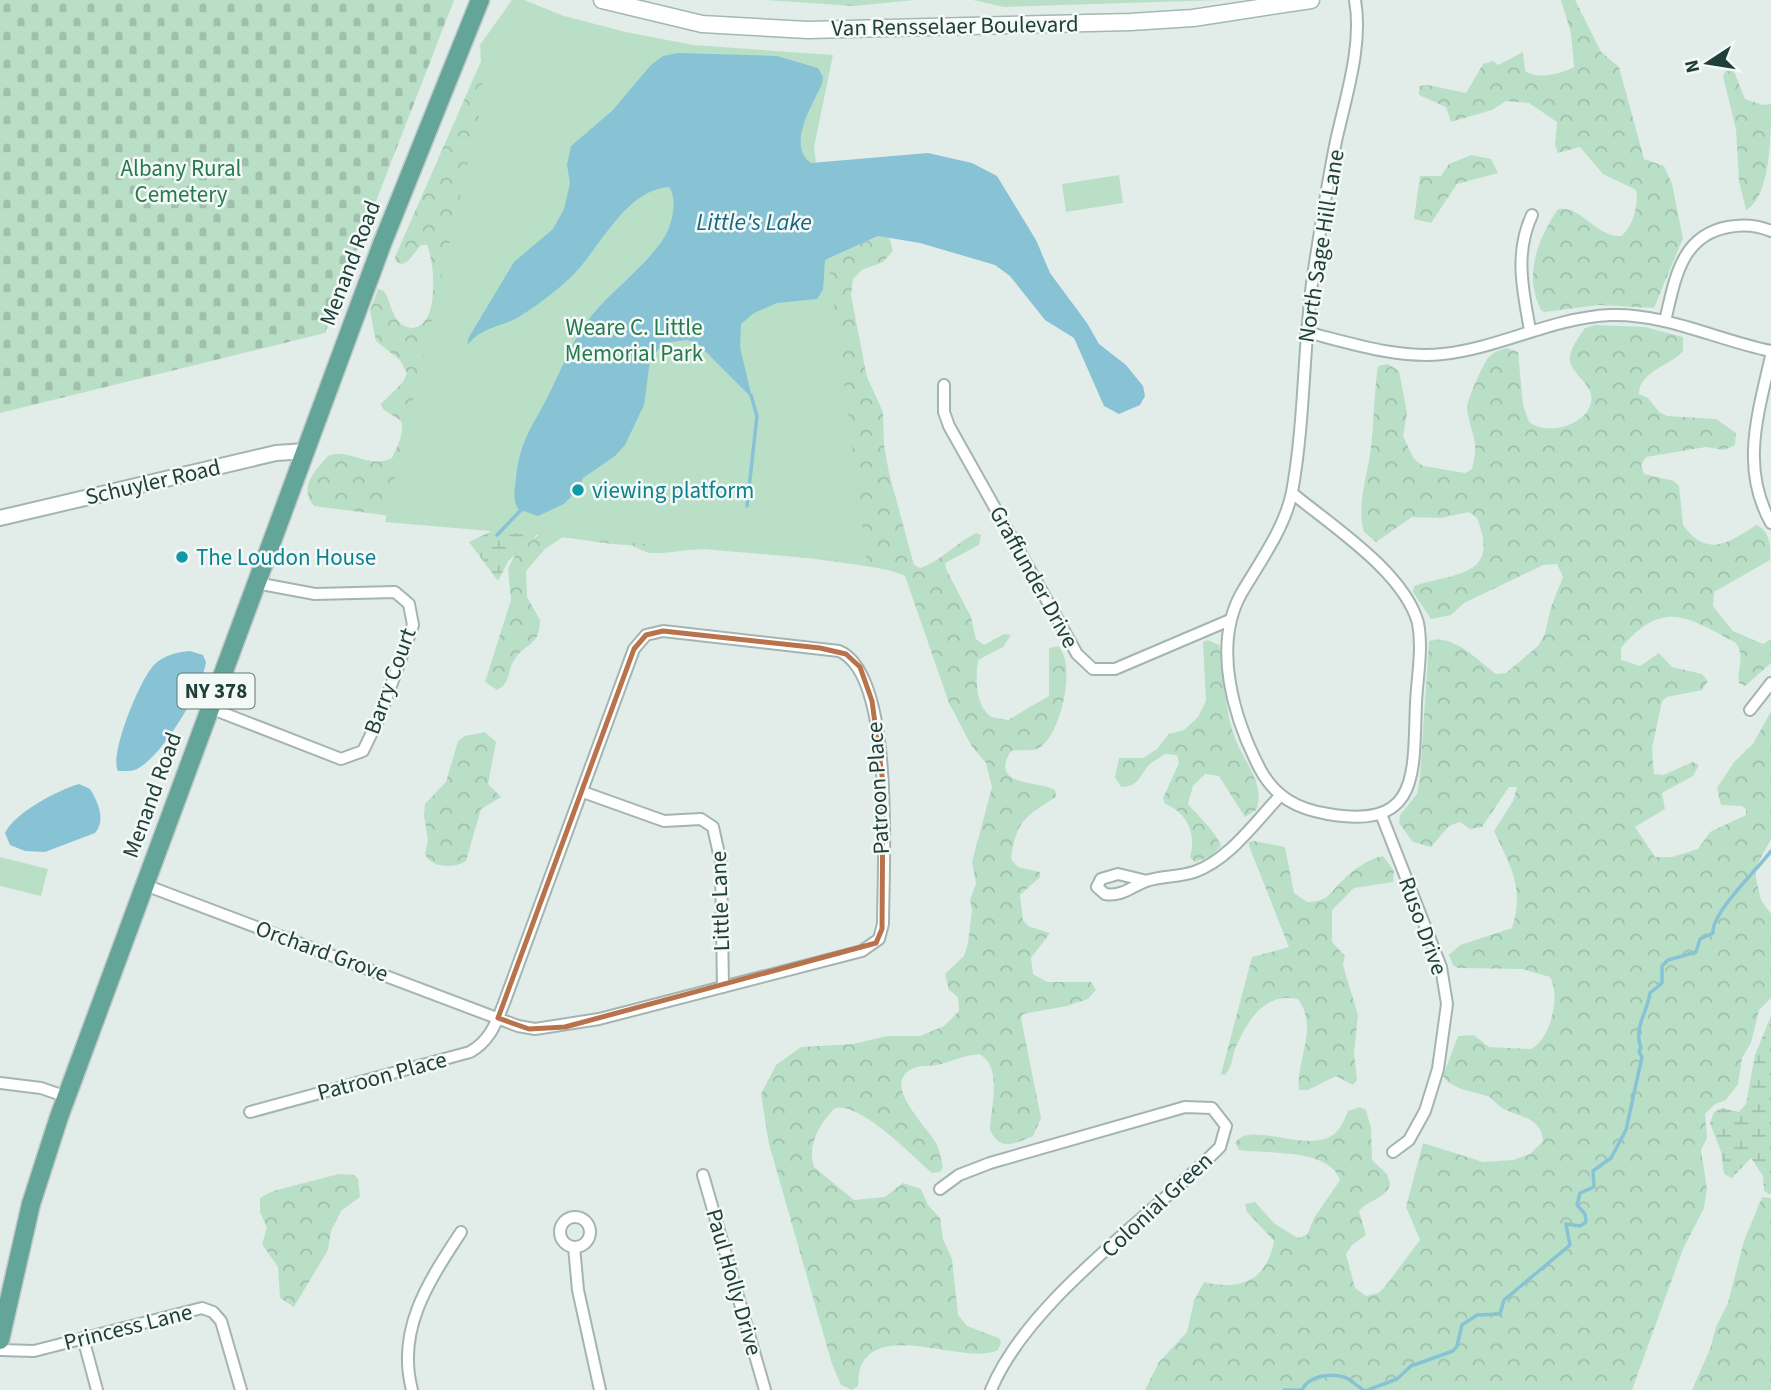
<svg xmlns="http://www.w3.org/2000/svg" width="1771" height="1390" font-family="'Source Sans 3',sans-serif">
<style>
.forest{fill:url(#forest-crowns)}
.wetland{fill:url(#wetland-marsh)}
.cemetery{fill:url(#cemetery-stones)}
.park{fill:#badfc7}
.water{fill:#87c3d5}
.lines{fill:none;stroke-linecap:round;stroke-linejoin:round}
.stream{stroke:#87c3d5;stroke-width:3.5}
.minor-casing{stroke:#a4b5b1;stroke-width:14}
.tertiary-casing{stroke:#a4b5b1;stroke-width:18}
.secondary-casing{stroke:#a0b9b2;stroke-width:19}
.primary-casing{stroke:#c1c9c8;stroke-width:21}
.minor{stroke:#fff;stroke-width:10}
.tertiary{stroke:#fff;stroke-width:14}
.secondary{stroke:#fff;stroke-width:16}
.primary{stroke:#64a599;stroke-width:18}
.marked{fill:none;stroke:#b8734c;stroke-width:5;stroke-linejoin:round}
.culture-dot{fill:#0f9aa8;stroke:#f3f9f7;stroke-width:2.5}
.labels{text-anchor:middle;dominant-baseline:central;stroke-width:5;stroke-linejoin:round;paint-order:stroke}
.shield{fill:#f3f9f7;stroke:#607772;stroke-width:2}
.shield-label{font-size:21px;font-weight:bold;fill:#213f39}
.street-label{font-size:23px;fill:#213f39;stroke:#f3f9f7}
.park-label{font-size:23px;fill:#29794e;stroke:#f3f9f7}
.culture-label{font-size:23px;fill:#0d838f;stroke:#f3f9f7;text-anchor:start}
.water-label{font-size:24px;font-style:italic;fill:#17667f;stroke:#f3f9f7}
</style>
<defs>
<pattern id="forest-crowns" width="20" height="18" patternUnits="userSpaceOnUse" patternTransform="scale(1.75)"><rect width="20" height="18" fill="#badfc7"/><path d="M2 6a3 3 0 1 1 6 0M12 15a3 3 0 1 1 6 0" fill="none" stroke="#a0c0ac"/></pattern>
<pattern id="wetland-marsh" width="20" height="14" patternUnits="userSpaceOnUse" patternTransform="scale(1.75)"><rect width="20" height="14" fill="#badfc7"/><path d="M1 5h8M5 5V1M11 12h8M15 12V8" fill="none" stroke="#a0c0ac"/></pattern>
<pattern id="cemetery-stones" width="16" height="16" patternUnits="userSpaceOnUse" patternTransform="scale(1.75)"><rect width="16" height="16" fill="#badfc7"/><path d="M2 7V4a2 2 0 0 1 4 0v3zM10 15v-3a2 2 0 0 1 4 0v3z" fill="#a0c0ac"/></pattern>
</defs>
<rect width="100%" height="100%" fill="#e2ede9"/>
<!-- forest -->
<g class="forest">
<polygon points="765,0 914,0 854,6"/>
<path d="M 1561,0 L 1575,0 L 1601,52 L 1619,67 L 1644,159 L 1664,166 L 1672,184 L 1683,238 L 1654,308 L 1599,305 L 1544,312 L 1541,310 C 1523,275 1538,239 1558,209 C 1581,205 1596,237 1621,236 C 1633,228 1639,203 1636,190 L 1603,174 L 1580,147 L 1558,153 L 1555,145 L 1557,122 L 1529,103 L 1506,101 L 1492,110 L 1451,122 L 1446,107 L 1419,95 L 1419,86 L 1428,85 L 1466,93 L 1483,64 L 1493,61 L 1498,65 L 1523,52 L 1525,71 C 1539,80 1560,74 1574,67 L 1571,33 Z"/>
<path d="M 500,18 L 414,519 L 314,506 C 298,488 315,470 328,456 C 349,447 368,470 392,458 C 397,447 405,433 401,421 L 383,409 L 381,404 L 403,382 L 407,373 L 400,360 L 376,341 L 370,311 L 378,289 L 384,291 C 390,300 391,312 398,321 C 401,325 407,328 412,328 C 440,327 435,263 427,245 L 421,245 L 408,261 L 402,264 L 396,262 L 395,257 Z"/>
<path d="M 1733,69 L 1745,99 L 1763,105 L 1771,104 C 1771,134 1771,197 1746,210 L 1739,181 L 1736,129 L 1723,76 L 1726,71 Z"/>
<polygon points="1471,155 1491,159 1498,173 1457,184 1431,223 1414,219 1420,176 1441,176 1449,164"/>
<path d="M 878,236 L 889,237 L 893,251 L 883,262 L 862,270 L 853,279 L 851,295 L 867,377 L 883,412 L 884,445 L 889,473 L 914,565 L 920,568 C 941,561 956,543 976,533 L 981,535 L 979,545 L 945,563 L 946,569 L 971,617 L 976,639 L 984,645 L 1004,634 L 1011,635 L 1003,647 L 978,660 C 976,678 974,704 991,717 L 1008,720 L 1049,696 L 1049,648 L 1058,646 C 1077,664 1061,736 1039,748 C 1031,752 1019,749 1011,751 C 988,787 1040,781 1055,790 L 1056,797 C 1026,816 1016,820 1011,859 L 1018,867 L 1040,872 L 1040,877 L 1020,895 L 1023,920 L 1028,926 L 1050,933 L 1031,958 L 1033,974 L 1047,982 L 1091,982 L 1096,990 L 1088,999 L 1067,1006 L 1023,1014 L 1021,1018 L 1041,1118 L 1033,1136 C 1014,1144 999,1152 990,1129 C 991,1107 1003,1066 979,1054 C 964,1055 951,1062 937,1065 C 928,1067 919,1064 910,1070 C 882,1087 930,1129 937,1145 C 940,1151 941,1160 943,1167 L 940,1172 L 932,1173 C 914,1158 858,1099 834,1109 C 819,1125 807,1145 814,1167 L 854,1200 L 885,1197 L 903,1183 L 921,1189 L 928,1205 L 940,1218 L 943,1239 L 952,1259 L 958,1315 L 967,1326 L 999,1338 L 1001,1342 L 998,1350 C 966,1366 884,1322 862,1364 C 858,1371 859,1379 858,1386 L 852,1390 L 841,1385 L 832,1364 L 769,1144 L 761,1094 L 776,1065 L 801,1047 L 853,1044 L 887,1036 L 920,1036 L 944,1026 L 959,1011 L 958,997 L 949,990 L 945,974 L 964,956 L 968,943 L 972,910 L 970,900 L 976,883 L 972,862 L 992,787 L 986,763 L 971,745 L 949,703 L 905,576 C 894,565 731,549 705,549 C 687,549 669,554 652,553 C 643,553 636,545 627,545 C 605,544 585,540 563,537 L 545,549 L 526,571 L 527,597 L 540,620 C 540,648 523,643 513,662 C 507,673 511,683 497,690 L 485,682 L 511,600 L 508,568 L 518,550 L 540,534 L 825,260 Z"/>
<path d="M 1595,325 L 1645,327 L 1683,337 L 1683,351 C 1672,365 1639,371 1639,394 L 1648,398 L 1659,412 L 1667,416 L 1716,419 L 1736,433 L 1735,445 L 1724,450 L 1706,447 L 1646,457 L 1641,465 L 1644,474 L 1674,481 L 1679,486 L 1683,525 C 1707,559 1730,542 1756,525 C 1770,530 1771,547 1770,560 L 1714,592 L 1713,606 L 1733,631 L 1763,644 L 1771,639 L 1771,663 L 1745,686 L 1739,683 C 1736,669 1746,657 1736,643 C 1686,616 1663,599 1621,648 L 1621,660 L 1640,666 L 1659,653 L 1672,667 L 1702,674 L 1708,681 L 1702,690 L 1667,697 L 1662,701 L 1652,748 L 1654,774 L 1663,775 L 1693,762 L 1699,765 L 1693,776 L 1662,793 L 1665,809 L 1635,827 L 1655,857 L 1672,857 L 1698,849 L 1710,832 L 1746,815 L 1746,809 L 1742,806 L 1721,805 L 1717,788 L 1734,762 L 1753,744 L 1771,711 L 1771,839 L 1756,867 L 1756,878 L 1761,900 L 1771,914 L 1771,998 L 1759,1010 L 1751,1043 L 1742,1058 L 1738,1084 L 1726,1100 L 1715,1104 L 1705,1114 L 1707,1138 L 1701,1150 L 1707,1189 L 1704,1208 L 1683,1249 L 1632,1390 L 1145,1390 L 1159,1362 L 1187,1332 L 1194,1301 L 1204,1282 C 1240,1291 1267,1281 1274,1241 L 1247,1212 L 1245,1204 L 1255,1202 L 1275,1224 L 1298,1238 L 1307,1235 L 1314,1218 L 1340,1180 C 1330,1148 1266,1154 1239,1150 L 1235,1143 C 1250,1119 1307,1155 1334,1134 C 1341,1129 1345,1118 1348,1111 L 1360,1107 L 1366,1110 L 1371,1128 L 1372,1160 L 1387,1174 L 1390,1184 C 1387,1198 1368,1200 1359,1211 L 1366,1235 L 1352,1245 L 1346,1254 L 1355,1288 L 1366,1296 L 1378,1293 L 1384,1288 L 1420,1240 L 1406,1207 L 1423,1143 L 1483,1162 L 1513,1160 L 1530,1154 L 1543,1141 C 1541,1117 1521,1118 1504,1109 C 1497,1106 1493,1098 1487,1096 C 1471,1090 1454,1091 1443,1076 L 1458,1036 L 1474,1035 L 1489,1047 L 1531,1049 C 1551,1039 1561,995 1550,977 L 1522,969 L 1458,968 L 1453,965 L 1449,955 L 1460,945 L 1512,928 C 1525,887 1510,866 1494,831 L 1513,801 L 1517,787 L 1509,787 L 1482,827 L 1470,829 L 1460,822 L 1449,826 L 1431,847 L 1413,842 L 1399,823 L 1400,815 L 1417,794 L 1420,776 L 1429,641 C 1453,633 1479,662 1496,674 L 1506,673 L 1538,646 L 1545,634 L 1551,607 L 1563,577 L 1557,564 L 1543,565 L 1464,603 L 1451,615 L 1431,619 L 1413,592 L 1414,586 C 1455,572 1501,578 1477,518 L 1469,512 L 1441,518 L 1412,517 L 1376,542 L 1364,532 C 1356,504 1368,476 1371,447 C 1374,421 1374,392 1378,366 L 1388,364 L 1399,371 L 1407,413 L 1403,436 L 1414,459 L 1423,466 L 1465,473 L 1472,469 C 1480,437 1471,437 1467,409 C 1466,402 1483,364 1488,358 C 1493,352 1500,350 1507,348 L 1518,352 L 1523,405 L 1529,422 C 1550,438 1596,422 1591,394 C 1589,382 1568,371 1570,357 C 1571,346 1580,336 1585,328 Z"/>
<path d="M 1208,640 L 1219,645 C 1226,679 1223,709 1237,743 C 1246,764 1266,787 1256,810 L 1245,817 L 1219,776 L 1205,774 L 1193,786 L 1188,804 C 1197,814 1218,835 1221,846 L 1211,856 L 1195,862 L 1190,857 C 1197,835 1187,812 1165,804 L 1163,798 L 1179,763 L 1177,755 L 1165,754 C 1160,758 1153,761 1149,765 C 1139,776 1140,786 1121,787 L 1115,777 L 1119,758 L 1143,758 L 1157,749 L 1169,734 L 1184,730 L 1198,717 L 1206,701 L 1203,642 Z"/>
<path d="M 485,732 L 496,742 L 488,784 L 501,797 L 481,809 L 466,861 C 453,869 431,868 425,854 L 428,840 L 424,816 L 425,804 L 446,782 L 458,741 L 465,736 Z"/>
<path d="M 1254,841 L 1285,847 L 1294,893 L 1307,902 C 1330,902 1330,891 1344,879 C 1353,870 1370,858 1383,856 L 1394,871 L 1393,882 L 1354,888 L 1332,910 L 1332,942 L 1345,956 L 1343,965 L 1358,1015 L 1354,1052 L 1357,1080 L 1353,1085 L 1336,1076 L 1308,1090 L 1299,1090 C 1296,1059 1319,1028 1298,999 C 1265,992 1249,1019 1237,1044 C 1232,1055 1233,1066 1225,1075 L 1221,1074 L 1252,957 L 1289,947 L 1249,846 L 1249,842 Z"/>
<polygon points="339,1174 354,1175 358,1178 360,1197 341,1211 331,1231 328,1250 294,1307 280,1298 278,1267 262,1244 267,1228 260,1212 260,1198 273,1191"/>
<polygon points="1762,1197 1771,1198 1771,1390 1692,1390 1710,1349 1716,1327 1728,1303 1744,1241"/>
</g>
<!-- wetland -->
<g class="wetland">
<polygon points="498,528 538,528 535,537 509,560 498,581 469,542"/>
<polygon points="1771,1016 1771,1194 1769,1194 1764,1191 1763,1176 1751,1158 1732,1178 1724,1174 1721,1152 1710,1123 1714,1112 1722,1108 1739,1112 1746,1104 1755,1055"/>
</g>
<!-- cemetery -->
<polygon class="cemetery" points="0,0 454,0 325,333 0,413"/>
<!-- park -->
<g class="park">
<polygon points="512,0 524,0 564,16 626,32 693,45 833,55 814,147 867,563 385,522 483,97 480,45"/>
<polygon points="973,0 1221,0 1004,7"/>
<polygon points="1119,175 1123,203 1066,212 1062,184"/>
<polygon points="0,857 48,869 41,896 0,886"/>
</g>
<!-- water -->
<g class="water">
<path d="M 678,53 L 777,56 L 818,68 L 823,77 L 822,84 C 813,104 786,145 811,163 L 928,153 L 972,163 L 997,176 L 1036,240 L 1050,273 L 1087,323 L 1099,344 L 1126,365 L 1143,386 L 1145,396 L 1140,405 L 1119,414 L 1104,406 L 1074,338 L 1045,320 L 1010,276 L 995,265 L 920,243 L 878,236 L 825,260 L 823,290 L 817,299 L 777,303 L 754,313 L 741,324 L 740,347 L 752,398 L 697,343 L 687,340 L 663,343 L 650,361 L 644,405 L 625,445 L 615,456 L 583,478 L 579,488 L 564,504 L 538,516 L 518,509 C 512,498 515,489 516,478 C 521,435 534,426 551,390 C 564,364 573,338 592,315 C 614,289 642,269 662,241 C 671,229 679,200 669,187 C 625,190 600,248 573,275 C 559,289 534,308 517,318 C 501,327 479,328 467,346 L 469,337 L 514,262 L 553,229 L 564,209 L 570,183 L 567,165 L 571,146 L 612,111 L 651,65 L 663,56 Z"/>
<path d="M 190,651 L 203,655 L 206,662 C 202,690 164,753 139,768 C 133,772 125,771 118,771 C 109,755 140,679 154,665 C 164,655 177,652 190,651 Z"/>
<path d="M 79,784 L 90,789 C 98,802 106,820 95,833 L 45,852 L 25,851 L 10,845 L 5,833 C 14,813 58,790 79,784 Z"/>
</g>
<g class="lines">
<!-- stream -->
<g class="stream">
<polyline points="747,506 757,416 751,395"/>
<polyline points="497,535 522,509"/>
<polyline points="1284,1390 1302,1390"/>
<path d="M 1302,1390 C 1308,1376 1330,1373 1344,1377 C 1351,1379 1357,1387 1364,1390"/>
<path d="M 1368,1390 L 1397,1379 L 1411,1366 L 1453,1351 L 1457,1346 L 1462,1325 L 1477,1315 L 1500,1314 L 1504,1300 L 1570,1245 L 1566,1224 L 1580,1226 L 1586,1222 L 1585,1214 L 1577,1205 L 1580,1193 L 1594,1187 L 1593,1171 L 1611,1158 L 1626,1130 L 1642,1057 L 1639,1051 L 1641,1048 C 1633,1028 1648,1011 1650,993 L 1662,983 L 1662,966 L 1668,960 L 1696,952 L 1700,939 L 1713,933 C 1711,913 1758,869 1771,851"/>
</g>
<!-- minor casing -->
<g class="minor-casing">
<g id="minor">
<path d="M 1665,321 C 1675,280 1680,236 1728,227 C 1743,224 1757,225 1771,231"/>
<path d="M 1530,330 C 1523,291 1514,253 1532,215"/>
<path d="M 1306,332 C 1350,343 1398,359 1443,354 C 1500,348 1551,318 1610,315 C 1665,313 1717,340 1771,351"/>
<path d="M 1771,356 C 1758,414 1740,468 1771,523"/>
<polyline points="944,385 944,412 949,426 1077,654 1093,669 1115,669 1230,620"/>
<path d="M 1292,493 C 1332,526 1404,572 1418,623 C 1423,649 1417,678 1416,703 C 1413,773 1421,830 1328,814 C 1297,809 1275,797 1260,769 C 1234,719 1212,647 1241,594 C 1259,563 1285,528 1292,492 C 1305,421 1303,347 1313,276 C 1320,231 1327,185 1336,141 C 1346,96 1363,45 1355,0"/>
<polyline points="210,708 341,759 363,751 380,716 413,625 409,604 395,592 315,594 256,583"/>
<polyline points="1750,710 1771,683"/>
<polyline points="583,792 664,821 701,819 713,827 721,863 723,987"/>
<polyline points="1381,814 1441,967 1447,1004 1438,1069 1425,1111 1409,1140 1393,1152"/>
<path d="M 1147,881 L 1118,874 L 1101,879 L 1097,887 L 1105,894 C 1121,897 1131,887 1146,881 C 1161,876 1179,877 1194,872 C 1229,860 1255,822 1280,796"/>
<path d="M 145,885 L 518,1026 L 535,1029 L 599,1019 L 862,951 L 879,939 L 883,924 C 883,869 896,675 839,651 L 663,631 L 646,635 L 634,649 L 504,1003 C 496,1023 490,1041 470,1052 L 250,1112"/>
<polyline points="0,1083 41,1088 67,1097"/>
<polyline points="703,1175 765,1390"/>
<path d="M 940,1189 L 959,1175 L 990,1163 L 1185,1107 L 1212,1108 L 1226,1126 L 1220,1147 C 1151,1217 1028,1300 991,1390"/>
<circle cx="575" cy="1232" r="15"/>
<polyline points="574,1247 578,1290 600,1390"/>
<polyline points="83,1338 97,1390"/>
<polyline points="0,1350 34,1351 202,1308 213,1312 221,1321 241,1390"/>
<path d="M 412,1390 C 396,1329 429,1281 461,1232"/>
</g>
</g>
<!-- tertiary casing -->
<g class="tertiary-casing">
<polyline id="tertiary" points="0,518 276,453 306,451"/>
</g>
<!-- secondary casing -->
<g class="secondary-casing">
<polyline id="secondary" points="602,0 702,24 808,30 1130,22 1193,18 1311,0"/>
</g>
<!-- primary casing -->
<g class="primary-casing">
<polyline id="primary" points="0,1340 31,1204 59,1117 382,244 480,0"/>
</g>
<!-- minor -->
<use href="#minor" class="minor"/>
<!-- tertiary -->
<use href="#tertiary" class="tertiary"/>
<!-- secondary -->
<use href="#secondary" class="secondary"/>
<!-- primary -->
<use href="#primary" class="primary"/>
</g>
<!-- marked area -->
<path class="marked" d="M 663,631 L 820,648 L 846,654 L 860,667 L 872,701 L 883,783 L 882,929 L 876,943 L 565,1027 L 529,1029 L 498,1018 L 634,649 L 646,635 Z"/>
<!-- markers -->
<g class="culture-dot">
<circle cx="578" cy="490" r="7"/>
<circle cx="182" cy="557" r="7"/>
</g>
<g class="labels">
<!-- shield labels -->
<rect class="shield" x="177.5" y="673.5" width="77" height="35" rx="5"/>
<g class="shield-label">
<text x="216" y="691">NY 378</text>
</g>
<!-- street labels -->
<g class="street-label">
<text transform="translate(955 26) rotate(-1)">Van Rensselaer Boulevard</text>
<text transform="translate(1321 246) rotate(-81)">North Sage Hill Lane</text>
<text transform="translate(350 263) rotate(-69)">Menand Road</text>
<text transform="translate(153 482) rotate(-13)">Schuyler Road</text>
<text transform="translate(1034 577) rotate(61)">Graffunder Drive</text>
<text transform="translate(390 681) rotate(-70)">Barry Court</text>
<text transform="translate(878 788) rotate(-93)">Patroon Place</text>
<text transform="translate(152 795) rotate(-70)">Menand Road</text>
<text transform="translate(720 901) rotate(-92)">Little Lane</text>
<text transform="translate(1423 926) rotate(70)">Ruso Drive</text>
<text transform="translate(322 951) rotate(20)">Orchard Grove</text>
<text transform="translate(382 1076) rotate(-15)">Patroon Place</text>
<text transform="translate(1157 1205) rotate(-43)">Colonial Green</text>
<text transform="translate(734 1282) rotate(74)">Paul Holly Drive</text>
<text transform="translate(128 1327) rotate(-14)">Princess Lane</text>
</g>
<!-- park labels -->
<g class="park-label">
<text x="181" y="168">Albany Rural<tspan x="181" dy="26">Cemetery</tspan></text>
<text x="634" y="327">Weare C. Little<tspan x="634" dy="26">Memorial Park</tspan></text>
</g>
<!-- culture labels -->
<g class="culture-label">
<text x="592" y="490">viewing platform</text>
<text x="196" y="557">The Loudon House</text>
</g>
<!-- water labels -->
<g class="water-label">
<text x="754" y="222">Little's Lake</text>
</g>
</g>
<!-- north arrow -->
<g transform="translate(1708 63) rotate(258)" stroke="#f3f9f7" stroke-width="5" paint-order="stroke">
<path d="M0-5L12 26L0 18L-12 26Z" fill="#213f39"/>
<text y="-10" font-size="19" font-weight="bold" text-anchor="middle" fill="#213f39">N</text>
</g>
</svg>
